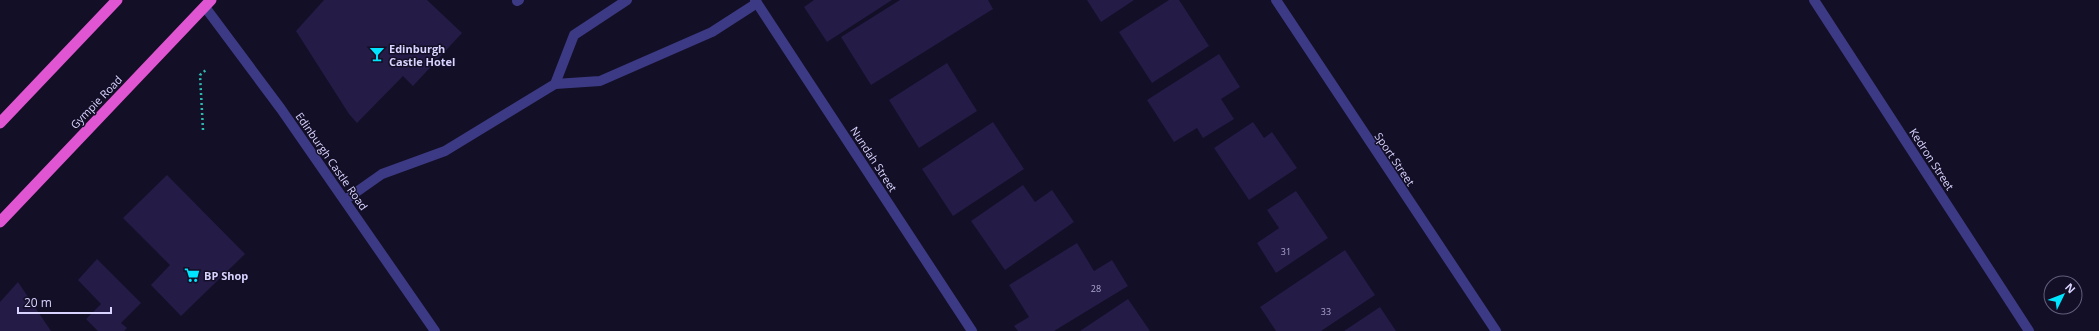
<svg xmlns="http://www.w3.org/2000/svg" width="2099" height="331" font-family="'Open Sans',sans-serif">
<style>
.building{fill:#241b47}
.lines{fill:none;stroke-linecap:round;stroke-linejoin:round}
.path{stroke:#2fb8b0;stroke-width:2.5;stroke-dasharray:2 3;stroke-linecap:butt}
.service{stroke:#3d3a85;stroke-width:10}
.minor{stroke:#3d3a85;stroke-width:10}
.tertiary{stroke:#3d3a85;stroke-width:10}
.trunk{stroke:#e055d1;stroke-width:11}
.labels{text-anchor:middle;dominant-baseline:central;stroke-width:3;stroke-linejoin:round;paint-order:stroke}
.number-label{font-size:9px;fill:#aca6d1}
.poi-label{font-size:11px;font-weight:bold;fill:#d9d4ff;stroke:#130f26;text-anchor:start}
.street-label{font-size:11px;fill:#d9d4ff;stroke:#130f26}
</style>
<rect width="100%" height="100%" fill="#130f26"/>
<!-- building -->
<g class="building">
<polygon points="324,0 427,0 462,33 413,86 403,76 357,123 349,114 296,31"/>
<polygon points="814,0 892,0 827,42 804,7"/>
<polygon points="900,0 988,0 993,9 871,85 841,37"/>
<polygon points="1087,0 1134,0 1101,22"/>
<polygon points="1169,0 1179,0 1209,46 1152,83 1119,32"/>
<polygon points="1219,54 1240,87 1221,99 1234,119 1203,138 1197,128 1174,142 1147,100"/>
<polygon points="947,63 977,111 919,148 889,100"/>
<polygon points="993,122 1024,169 953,216 922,169"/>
<polygon points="1253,122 1264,138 1272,132 1297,168 1249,200 1214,148"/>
<polygon points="167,175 245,254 181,316 151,285 170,265 123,218"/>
<polygon points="1023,185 1035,202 1052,190 1074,222 1005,270 971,221"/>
<polygon points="1296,191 1328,238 1276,273 1257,243 1279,228 1267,210"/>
<polygon points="1077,243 1094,271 1112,260 1128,286 1054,331 1018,331 1014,326 1029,317 1009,285"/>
<polygon points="1345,250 1375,295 1321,331 1276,331 1260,307"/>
<polygon points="97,259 141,303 121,323 127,328 124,331 98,331 86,319 101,304 78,280"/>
<polygon points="18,282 51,331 0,331 0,302"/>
<polygon points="1128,299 1150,331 1080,331"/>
<polygon points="1380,307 1396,331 1344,331"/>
</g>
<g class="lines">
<!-- path -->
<polyline class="path" points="203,130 200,75 206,70"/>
<!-- service -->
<g class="service">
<polyline points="517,1 519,0"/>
<polyline points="555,84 600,81 712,32 757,3"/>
<polyline points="345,200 382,174 445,151 555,84 574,35 627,0"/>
</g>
<!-- minor -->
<g class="minor">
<polyline points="755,0 972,331"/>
<polyline points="1276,0 1496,331"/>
<polyline points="1814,0 2029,331"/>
</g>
<!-- tertiary -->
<polyline class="tertiary" points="205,7 281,109 435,331"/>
<!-- trunk -->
<g class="trunk">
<polyline points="0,123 117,0"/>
<polyline points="0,222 211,0"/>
</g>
</g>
<!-- icons -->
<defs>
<g id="bar-bare" transform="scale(1.2)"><path d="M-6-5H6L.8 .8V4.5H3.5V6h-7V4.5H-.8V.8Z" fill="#00e5ff" stroke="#130f26" stroke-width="2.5" paint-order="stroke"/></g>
<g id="supermarket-bare" transform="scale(1.2)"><path d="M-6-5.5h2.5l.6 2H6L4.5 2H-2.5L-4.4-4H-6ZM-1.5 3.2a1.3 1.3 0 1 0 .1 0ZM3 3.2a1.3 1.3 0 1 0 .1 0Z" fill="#00e5ff" stroke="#130f26" stroke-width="2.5" paint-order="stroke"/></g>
</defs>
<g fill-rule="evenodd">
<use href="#bar-bare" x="377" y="54"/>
<use href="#supermarket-bare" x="192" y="275"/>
</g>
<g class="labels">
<!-- number labels -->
<g class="number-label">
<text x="1286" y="251">31</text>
<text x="1096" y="288">28</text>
<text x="1326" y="311">33</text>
</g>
<!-- poi labels -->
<g class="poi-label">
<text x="389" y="48">Edinburgh<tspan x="389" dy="13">Castle Hotel</tspan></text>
<text x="204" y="275">BP Shop</text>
</g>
<!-- street labels -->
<g class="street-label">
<text transform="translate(96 102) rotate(-46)">Gympie Road</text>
<text transform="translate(874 159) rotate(57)">Nundah Street</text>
<text transform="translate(1395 159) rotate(56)">Sport Street</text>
<text transform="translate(1932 159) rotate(57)">Kedron Street</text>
<text transform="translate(332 161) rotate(55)">Edinburgh Castle Road</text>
</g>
</g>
<!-- north arrow -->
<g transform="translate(2063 295) rotate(47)"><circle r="19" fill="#130f26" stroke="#625e7d"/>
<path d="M0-3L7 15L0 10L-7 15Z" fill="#00e5ff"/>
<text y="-6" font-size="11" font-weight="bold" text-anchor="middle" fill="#d9d4ff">N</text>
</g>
<!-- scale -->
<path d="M18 307v6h93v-6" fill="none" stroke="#d9d4ff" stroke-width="2"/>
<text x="24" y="307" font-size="12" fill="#d9d4ff" stroke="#130f26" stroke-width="3" paint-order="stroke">20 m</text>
</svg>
